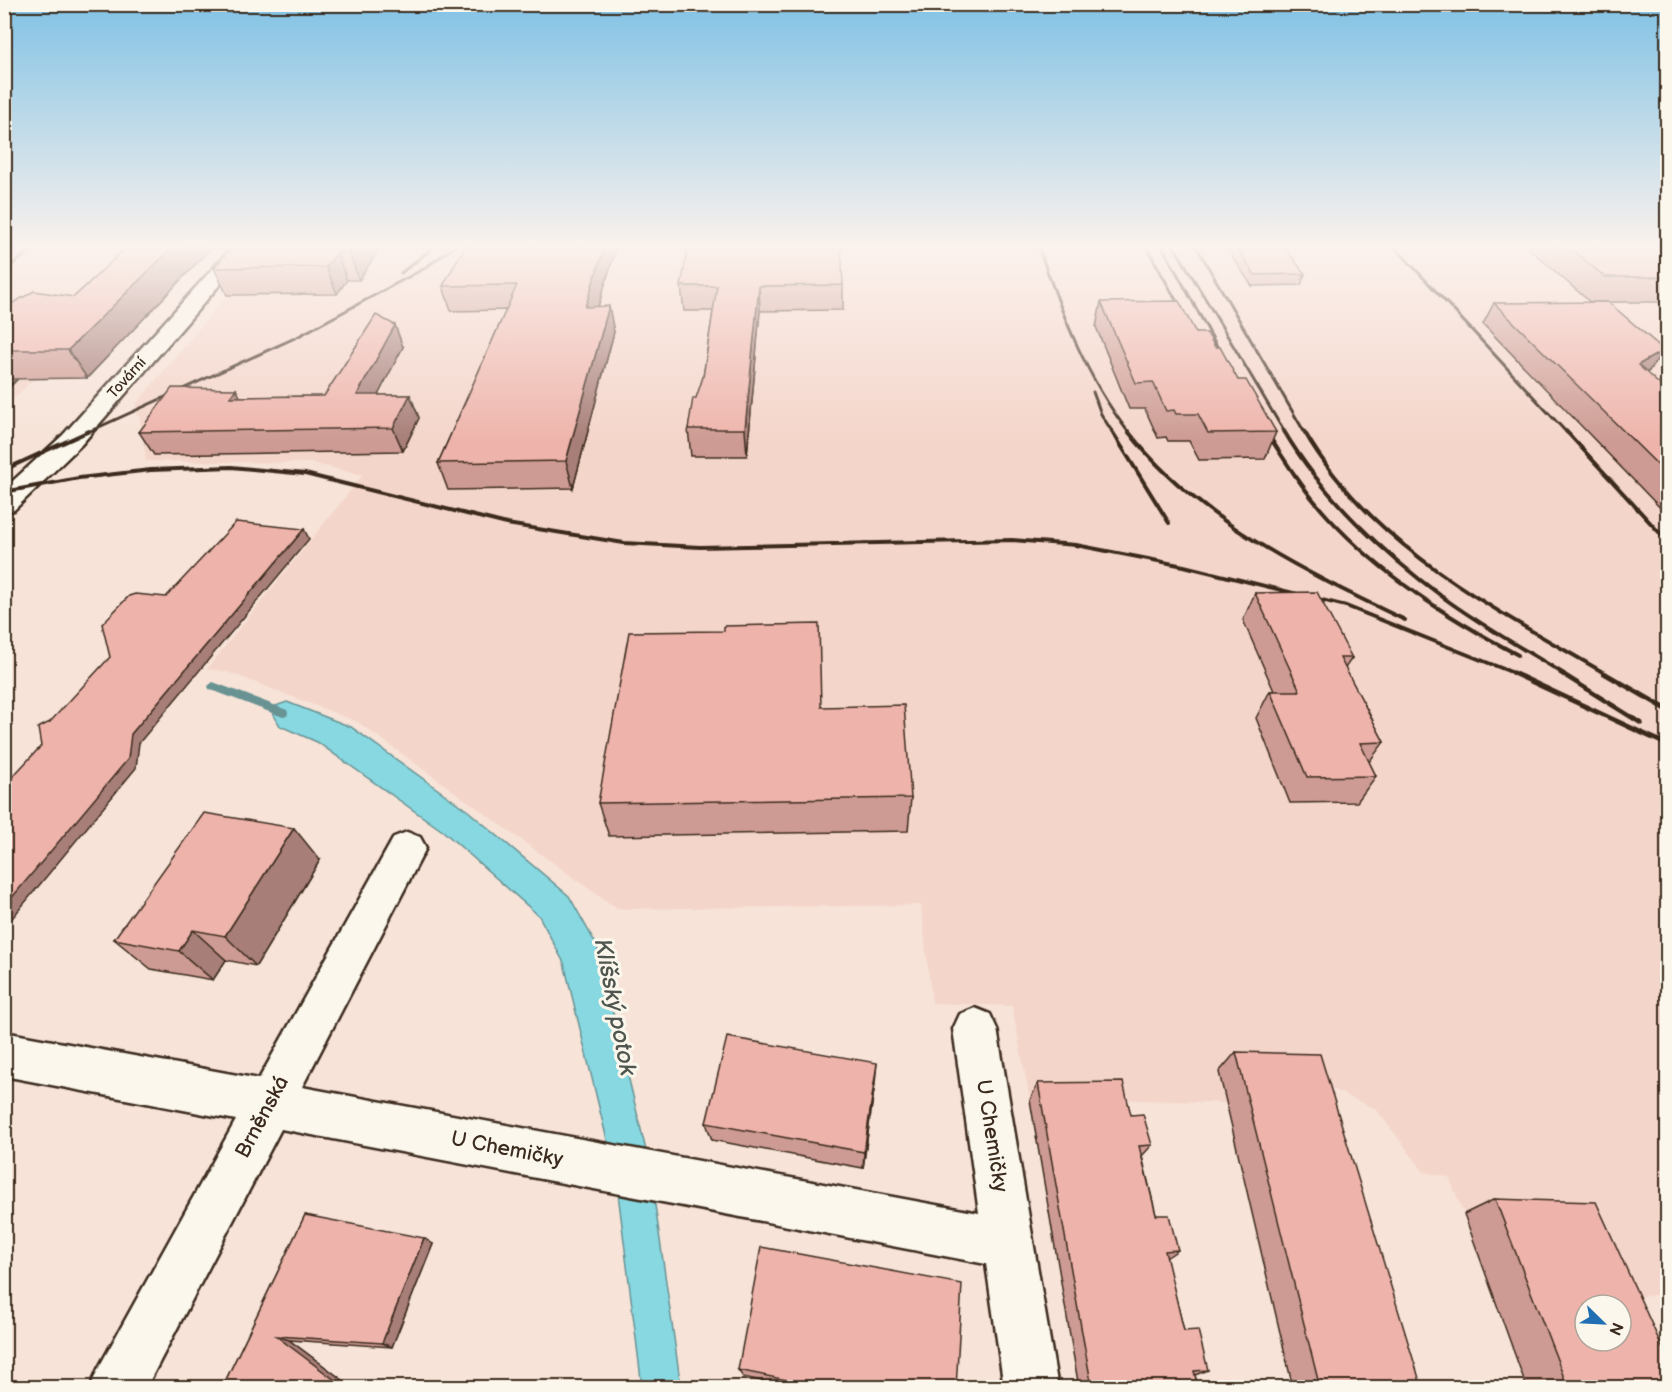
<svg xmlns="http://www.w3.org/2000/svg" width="1672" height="1392" font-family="'Balsamiq Sans',sans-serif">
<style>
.built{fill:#f4d5ca}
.water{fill:#87d8e1;stroke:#699293;stroke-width:1.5}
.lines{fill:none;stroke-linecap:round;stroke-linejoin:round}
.stream{fill:#699293;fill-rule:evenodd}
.street-casing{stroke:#3b2a1e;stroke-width:5}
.secondary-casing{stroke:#3b2a1e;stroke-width:5}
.street{fill:#fbf7ec;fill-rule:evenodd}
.secondary{fill:#fbf7ec;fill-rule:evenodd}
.rail-far2{stroke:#3b2a1e;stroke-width:3}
.rail-far1{stroke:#3b2a1e;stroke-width:4}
.rail{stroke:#3b2a1e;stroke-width:5}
.wall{fill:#cd9b93;stroke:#3b2a1e;stroke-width:1.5}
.shaded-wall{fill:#a77e78;stroke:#3b2a1e;stroke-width:1.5}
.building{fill:#eeb4ab;stroke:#3b2a1e;stroke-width:1.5;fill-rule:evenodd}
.labels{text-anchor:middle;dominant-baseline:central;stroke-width:6;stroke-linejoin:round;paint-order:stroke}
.far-street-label{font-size:15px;fill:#3b2a1e;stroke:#fbf7ec}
.near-street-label{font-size:21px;fill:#3b2a1e;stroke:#fbf7ec}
.near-water-label{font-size:24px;font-style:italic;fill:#4e564f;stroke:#fbf7ec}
</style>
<rect width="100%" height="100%" fill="#f7e3d8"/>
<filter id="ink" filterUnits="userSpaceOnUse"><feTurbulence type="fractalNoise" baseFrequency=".0167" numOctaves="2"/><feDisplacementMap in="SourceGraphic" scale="12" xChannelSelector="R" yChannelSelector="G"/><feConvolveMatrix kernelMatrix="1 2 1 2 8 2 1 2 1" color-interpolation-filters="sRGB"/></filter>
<g filter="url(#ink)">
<!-- built -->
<g class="built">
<polygon points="5,246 171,246 5,407"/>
<polygon points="268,246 1667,246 1667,1294 1594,1300 1559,1217 1464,1214 1449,1177 1424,1172 1376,1109 1299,1074 1227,1103 1112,1099 1030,1100 1012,1006 932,1003 921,905 617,909 358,722 228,672 207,669 363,475 312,463 146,461 140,419 135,405"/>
</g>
<!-- water -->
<polygon class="water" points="287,702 351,727 468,811 569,896 597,946 649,1163 681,1387 642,1387 616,1177 564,963 539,916 444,832 317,742 280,726 270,708"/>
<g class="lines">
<!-- stream -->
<polygon class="stream" points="213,682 287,710 288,713 287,716 283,717 209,689 208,686"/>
<!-- street casing -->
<g class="street-casing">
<polygon id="street" points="407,832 420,837 426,848 302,1087 979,1213 953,1029 960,1014 975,1008 990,1014 997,1029 1058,1388 1004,1388 986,1264 281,1129 146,1388 90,1388 98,1369 236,1120 4,1076 4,1032 259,1079 394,837"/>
</g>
<!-- secondary casing -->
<g class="secondary-casing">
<polygon id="secondary" points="233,246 253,246 81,445 14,510 4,512 4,489 63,435"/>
</g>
<!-- street -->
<use href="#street" class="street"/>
<!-- secondary -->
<use href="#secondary" class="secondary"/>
<!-- rail-far2 -->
<g class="rail-far2">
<path d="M 1038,246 C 1062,313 1085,376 1129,433"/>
<polyline points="1146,246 1185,316"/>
<polyline points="1162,246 1225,361"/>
<polyline points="1174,246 1285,433"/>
<polyline points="1196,246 1305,433"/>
<polyline points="1394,246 1567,433"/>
<polyline points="4,251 11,246"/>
<polyline points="4,271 37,246"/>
<polyline points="401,273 435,246"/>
<polyline points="4,392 29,367"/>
<polyline points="1093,392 1101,414 1113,433"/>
<polyline points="1263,427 1267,433"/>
<polyline points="86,433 297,337 425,268 455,246"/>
</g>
<!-- rail-far1 -->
<g class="rail-far1">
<polyline points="1112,431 1169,523"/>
<path d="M 1128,431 C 1196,520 1307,573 1405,620"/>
<path d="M 1266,431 C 1285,461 1304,491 1328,517 C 1382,576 1449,618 1518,655"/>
<path d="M 1284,431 C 1322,496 1384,554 1444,598 C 1482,626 1524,649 1564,674"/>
<path d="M 1304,431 C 1371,547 1495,609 1606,674"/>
<polyline points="1566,431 1668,542"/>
<polyline points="4,470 89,431"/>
<polyline points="4,492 79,478 151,470 231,467 305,474 507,524 624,543 700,547 1012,540 1076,545 1184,566 1346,606 1516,674"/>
</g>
<!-- rail -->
<g class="rail">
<polyline points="1513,673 1668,745"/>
<polyline points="1561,673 1641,723"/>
<polyline points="1604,673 1668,710"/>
</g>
</g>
<!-- wall -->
<g class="wall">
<polygon points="128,246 213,246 87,378 8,379 4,381 4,310 74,297"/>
<polygon points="233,246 386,246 381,246 359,280 347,280 337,294 227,295 214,268"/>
<polygon points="465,246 617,246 598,307 614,332 573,488 448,490 438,463 506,310 451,311 443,286"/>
<polygon points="1225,246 1283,246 1305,274 1301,285 1252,286"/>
<polygon points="1526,246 1668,246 1668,302 1590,302"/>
<polygon points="843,285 843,310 760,311 747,456 691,456 688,429 703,377 713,311 684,311 681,286"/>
<polygon points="1101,302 1196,333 1238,380 1276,432 1265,459 1199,460 1189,441 1168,441 1166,437 1158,438 1145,409 1129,409 1096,327"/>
<polygon points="1494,303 1649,371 1646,373 1668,392 1668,516 1483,324"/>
<polygon points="403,347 378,395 410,395 419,418 403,451 154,455 139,432 240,397 324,396"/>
<polygon points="1255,593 1352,658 1345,668 1384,742 1369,762 1376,776 1357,802 1290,803 1256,718 1270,691 1274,691 1243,620"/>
<polygon points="821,707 911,798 908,831 609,836 598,803"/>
<polygon points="320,860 256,966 226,960 213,980 151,969 114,939"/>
<polygon points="1236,1052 1422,1388 1293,1388 1219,1072"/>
<polygon points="875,1083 863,1168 712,1140 706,1123"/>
<polygon points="1038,1083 1131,1115 1152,1145 1142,1156 1156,1215 1178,1250 1166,1258 1184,1331 1208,1370 1195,1375 1198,1388 1079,1388 1030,1100"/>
<polygon points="1495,1199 1668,1388 1527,1388 1464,1214"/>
<polygon points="305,1215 433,1244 392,1347 289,1340 348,1384 222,1388"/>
<polygon points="738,1370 956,1388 795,1388 743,1377"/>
</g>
<!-- shaded-wall -->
<g class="shaded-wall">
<polygon points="174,246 213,246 87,378 68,350"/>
<polygon points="353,246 381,246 359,280 349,253"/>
<polygon points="605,246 617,246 590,332 585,307"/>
<polygon points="337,253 347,280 337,294 326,267"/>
<polygon points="759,286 760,311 747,456 745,429"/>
<polygon points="609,306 614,332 573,488 566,461"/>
<polygon points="395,325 403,347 366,418 357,395"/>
<polygon points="1664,350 1649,371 1623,387 1638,365"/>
<polygon points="4,374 8,379 4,381"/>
<polygon points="236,389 248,411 230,397"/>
<polygon points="410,395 419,418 403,451 393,428"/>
<polygon points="304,529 309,539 139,743 136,768 4,928 4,907 131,734"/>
<polygon points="294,828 320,860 256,966 225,936"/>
<polygon points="193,930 226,960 213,980 179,951"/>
<polygon points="877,1063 875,1083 863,1168 864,1152"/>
<polygon points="424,1238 433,1244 392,1347 382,1343"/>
<polygon points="276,1336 289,1340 348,1384 346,1388 333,1388"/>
</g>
<!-- building -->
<g class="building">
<polygon points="128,246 174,246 68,350 4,350 4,310 13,303 34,291 74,297"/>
<polygon points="233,246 353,246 349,253 337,253 326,267 214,268"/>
<polygon points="465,246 605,246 585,307 609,306 566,461 438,463 517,285 443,286"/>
<polygon points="688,246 841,246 843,285 759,286 745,429 688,429 693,398 696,398 703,377 717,286 681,286"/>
<polygon points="1236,246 1283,246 1305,274 1255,275"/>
<polygon points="1568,246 1668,246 1668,277 1605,277"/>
<polygon points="1179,301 1196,333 1207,333 1215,347 1220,347 1238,380 1246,380 1276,432 1208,433 1198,414 1176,414 1174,410 1166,411 1153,382 1136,383 1101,302"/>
<polygon points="1608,302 1664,350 1638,365 1668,392 1668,475 1494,303"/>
<polygon points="376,315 395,325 357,395 410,395 393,428 139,432 172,388 236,389 230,397 324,396"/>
<polygon points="236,522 304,529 131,734 128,759 4,907 4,786 41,746 38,728 50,722 110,657 102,624 129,596 135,594 166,597"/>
<polygon points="1317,592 1352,658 1340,658 1384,742 1360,743 1376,776 1307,777 1270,691 1300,691 1255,593"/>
<polygon points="819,624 821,707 904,705 911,798 598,803 629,632 724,631 724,626"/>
<polygon points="204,813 294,828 225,936 193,930 179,951 114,939"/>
<polygon points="727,1037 877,1063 864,1152 706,1123"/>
<polygon points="1236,1052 1320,1054 1422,1388 1320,1388"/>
<polygon points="1123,1082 1131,1115 1143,1114 1152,1145 1139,1146 1156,1215 1169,1215 1178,1250 1165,1251 1184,1331 1198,1330 1208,1370 1194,1371 1198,1388 1092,1388 1083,1338 1038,1083"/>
<path d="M 1495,1199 L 1596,1202 L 1668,1360 L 1668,1388 L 1568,1388 ZM 1585,1305 L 1621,1305 L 1621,1341 L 1585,1341 Z"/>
<polygon points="305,1215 424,1238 382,1343 276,1336 336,1381 333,1388 222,1388"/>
<polygon points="761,1247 962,1284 956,1388 825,1388 738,1370"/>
</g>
</g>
<!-- sky -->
<linearGradient id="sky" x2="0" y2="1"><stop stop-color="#81c2e5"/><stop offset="0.56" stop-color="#fbf2ed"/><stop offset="1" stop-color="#fbf2ed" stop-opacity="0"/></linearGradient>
<rect width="1672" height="441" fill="url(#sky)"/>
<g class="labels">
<!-- far-street labels -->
<g class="far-street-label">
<text transform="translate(127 378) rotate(-48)">Tovární</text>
</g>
<!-- near-street labels -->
<g class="near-street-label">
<text transform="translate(262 1117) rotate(-62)">Brněnská</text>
<text transform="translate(992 1136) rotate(81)">U Chemičky</text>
<text transform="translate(507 1149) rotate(11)">U Chemičky</text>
</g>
<!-- near-water labels -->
<g class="near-water-label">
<text transform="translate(615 1007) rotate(79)">Klíšský potok</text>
</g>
</g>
<!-- margin -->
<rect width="1672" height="1392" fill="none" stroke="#fbf7ec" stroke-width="24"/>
<rect x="12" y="12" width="1648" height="1368" fill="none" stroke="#3b2a1e" stroke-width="2" filter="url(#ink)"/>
<!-- north arrow -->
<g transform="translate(1603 1323) rotate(114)"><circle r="28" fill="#fbf7ec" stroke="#aea59a" stroke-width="1.5"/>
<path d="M0-4.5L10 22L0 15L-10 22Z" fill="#1f6fb2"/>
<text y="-9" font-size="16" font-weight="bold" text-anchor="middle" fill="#3b2a1e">N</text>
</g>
</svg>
